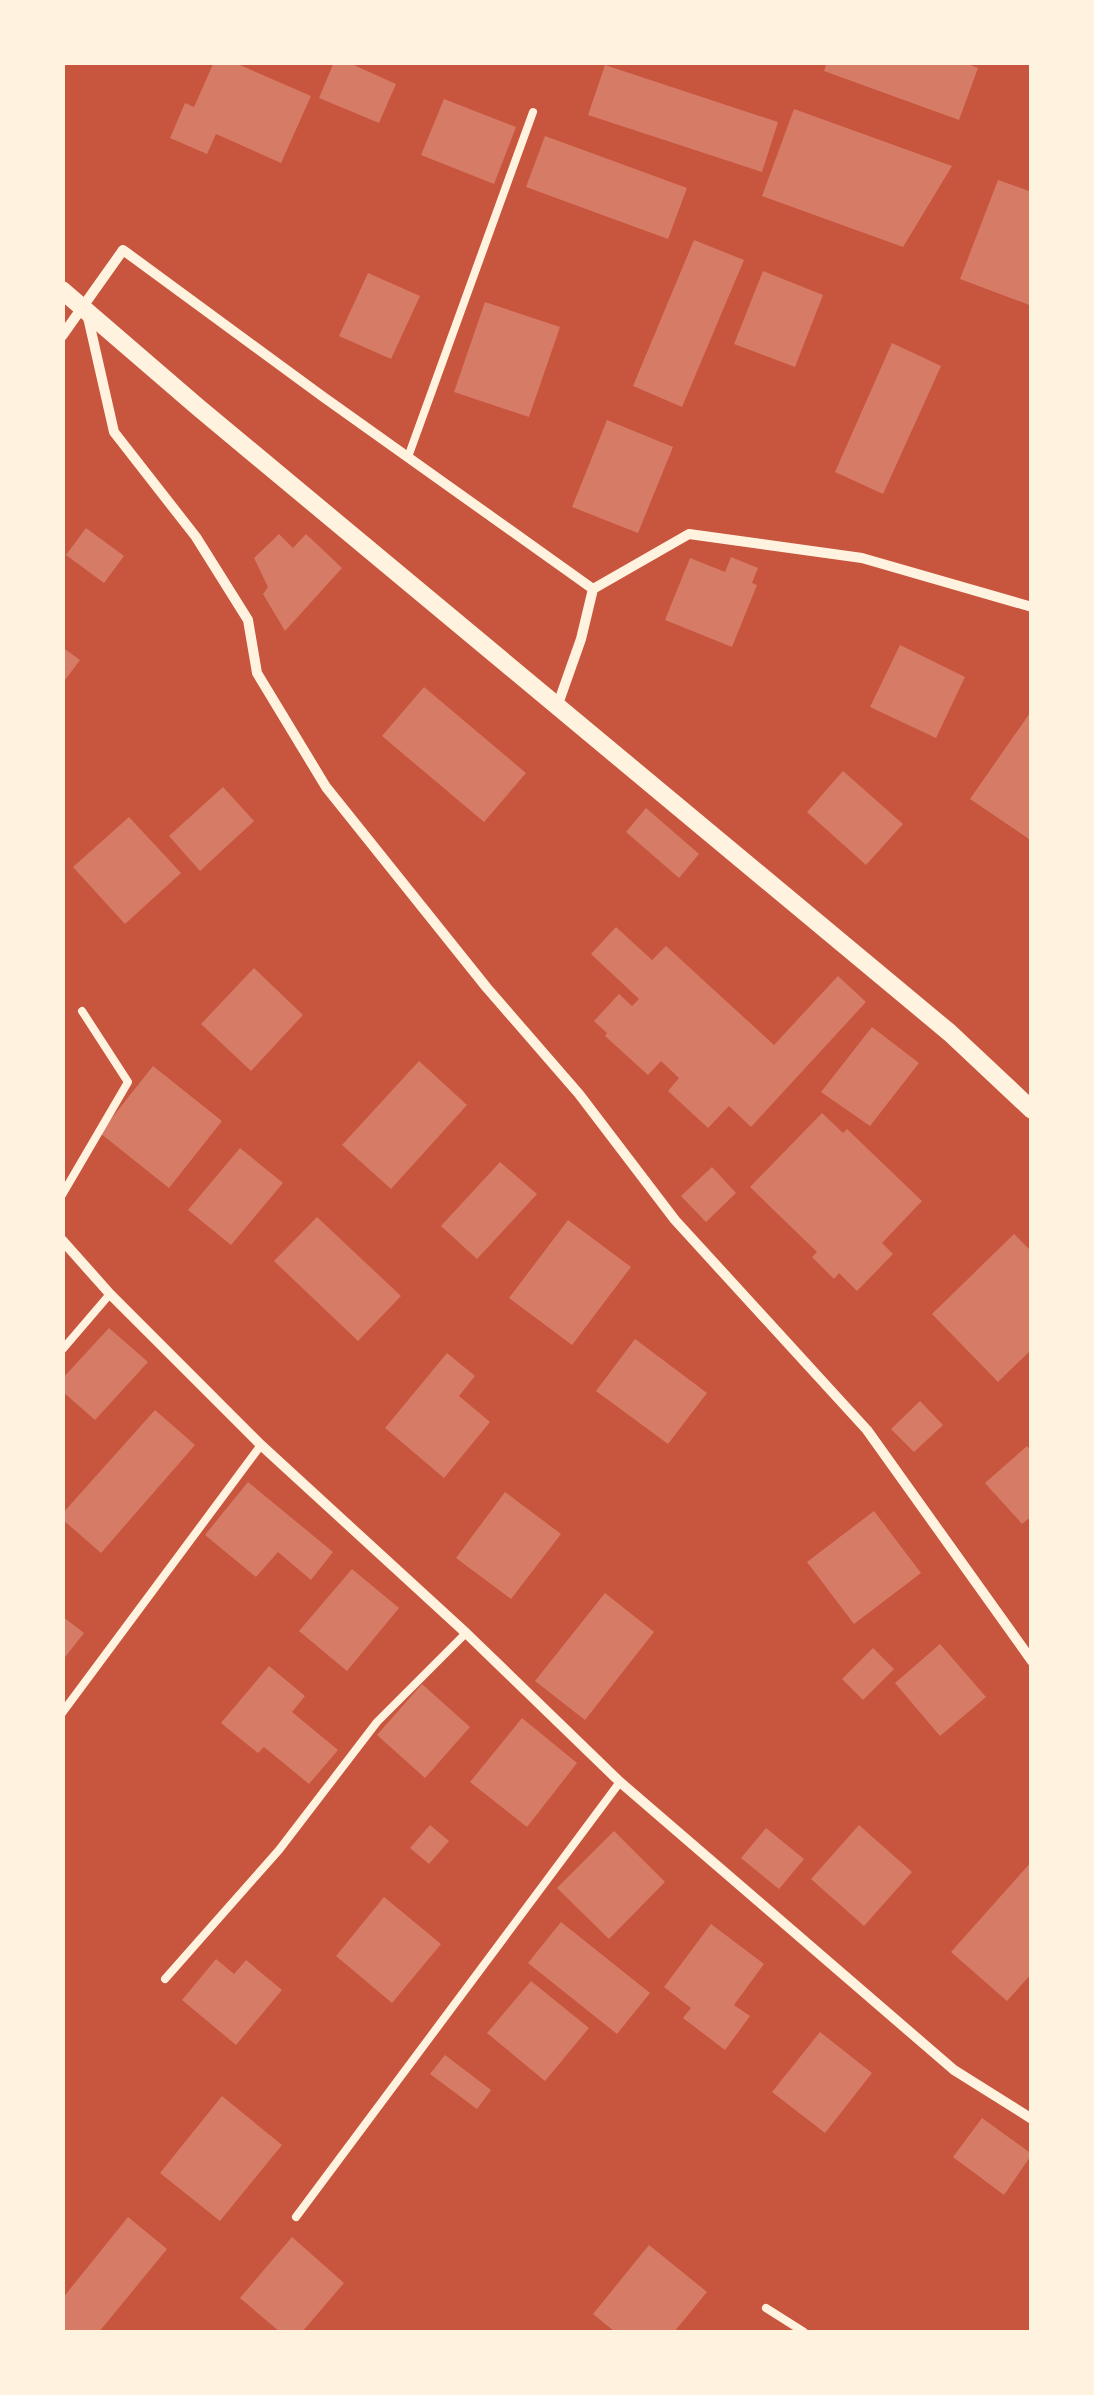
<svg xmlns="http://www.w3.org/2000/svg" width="1094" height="2395" font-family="'Open Sans',sans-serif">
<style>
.building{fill:#d67c66}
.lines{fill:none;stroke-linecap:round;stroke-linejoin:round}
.service{stroke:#fff3e0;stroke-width:8}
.minor{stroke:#fff3e0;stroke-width:10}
.tertiary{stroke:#fff3e0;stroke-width:18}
</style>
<rect width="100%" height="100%" fill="#c8553d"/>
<!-- building -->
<g class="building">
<polygon points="214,62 233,62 311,96 281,163 216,134 207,154 170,138 185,103 194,107"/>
<polygon points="334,62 347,62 396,84 379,123 319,98"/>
<polygon points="827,62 963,62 978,68 959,120 824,71"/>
<polygon points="605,65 778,122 762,172 588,115"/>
<polygon points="444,99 516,127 494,184 421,155"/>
<polygon points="794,109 952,166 903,247 762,196"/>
<polygon points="545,136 687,188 668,239 526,187"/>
<polygon points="998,180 1032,192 1032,306 960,279"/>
<polygon points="694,240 744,260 682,407 633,386"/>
<polygon points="763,271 823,295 795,367 734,344"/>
<polygon points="368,273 420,296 391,359 339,336"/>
<polygon points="485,302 560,327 529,417 454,392"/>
<polygon points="892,343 941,366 883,494 835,472"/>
<polygon points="607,420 673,447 638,533 572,507"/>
<polygon points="86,528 124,556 104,583 66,555"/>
<polygon points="279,534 293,548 306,534 342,568 285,631 263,594 268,587 254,558"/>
<polygon points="731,557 758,568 752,583 757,585 732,647 665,620 690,558 725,572"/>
<polygon points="900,645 965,677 936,738 870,707"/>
<polygon points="62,647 80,660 62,684"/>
<polygon points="424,687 526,773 484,822 382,736"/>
<polygon points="1032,710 1032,841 970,799"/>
<polygon points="843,771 903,824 866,865 807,812"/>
<polygon points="223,787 254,821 200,871 169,836"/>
<polygon points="646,808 699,854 679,878 626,832"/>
<polygon points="129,817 181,873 125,924 73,867"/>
<polygon points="616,927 652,960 666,946 774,1045 838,976 866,1002 751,1127 729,1106 708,1128 668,1091 679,1078 661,1061 648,1075 605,1036 607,1033 594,1021 619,994 632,1006 639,999 591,954"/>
<polygon points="254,968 303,1015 251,1071 201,1024"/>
<polygon points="872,1027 919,1063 870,1126 821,1092"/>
<polygon points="419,1061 467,1105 391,1189 342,1145"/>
<polygon points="153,1066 222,1121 169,1188 100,1133"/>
<polygon points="822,1113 843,1133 847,1129 922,1201 882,1243 893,1254 857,1291 839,1273 834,1279 812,1257 817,1252 750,1187"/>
<polygon points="240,1148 283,1183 231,1245 188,1210"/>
<polygon points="500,1162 537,1194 477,1259 441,1226"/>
<polygon points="712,1167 736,1193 706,1222 681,1196"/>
<polygon points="317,1217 401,1296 358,1341 274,1261"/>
<polygon points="568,1220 631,1267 572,1345 509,1298"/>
<polygon points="1014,1234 1032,1252 1032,1349 998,1382 932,1314"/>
<polygon points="109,1328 148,1362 95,1420 62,1391 62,1379"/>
<polygon points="635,1339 707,1393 668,1444 596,1391"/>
<polygon points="447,1353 475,1376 459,1396 490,1422 444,1478 385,1428"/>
<polygon points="920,1401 943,1425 914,1452 891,1429"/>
<polygon points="155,1410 195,1445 101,1553 62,1519 62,1514"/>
<polygon points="1027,1446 1032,1452 1032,1516 1022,1524 985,1483"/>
<polygon points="248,1482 333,1552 311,1580 278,1552 256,1577 205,1535"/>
<polygon points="505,1492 561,1534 511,1599 456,1558"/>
<polygon points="874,1511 921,1573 854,1624 807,1562"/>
<polygon points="352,1569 399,1608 347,1671 299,1631"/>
<polygon points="605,1593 654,1632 585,1720 535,1681"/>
<polygon points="62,1616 84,1633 62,1661"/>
<polygon points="940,1644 986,1697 940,1736 895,1683"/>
<polygon points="873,1648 894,1669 863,1700 842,1679"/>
<polygon points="269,1666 305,1696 292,1712 338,1750 309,1784 264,1747 258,1753 221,1723"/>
<polygon points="422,1684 470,1727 425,1778 377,1735"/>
<polygon points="522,1718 577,1763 527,1827 470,1782"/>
<polygon points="430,1825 449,1841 429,1864 410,1848"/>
<polygon points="859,1825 912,1872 864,1926 811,1879"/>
<polygon points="766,1828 804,1859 779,1889 741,1858"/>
<polygon points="614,1831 665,1882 609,1939 557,1888"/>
<polygon points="1032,1861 1032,1973 1007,2001 951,1952"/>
<polygon points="384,1897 441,1944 392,2003 336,1956"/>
<polygon points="561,1922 650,1993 617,2034 528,1963"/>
<polygon points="711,1924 764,1964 734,2005 750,2016 725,2050 683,2018 691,2008 664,1987"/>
<polygon points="216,1959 234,1974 246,1960 282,1990 236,2045 182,2000"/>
<polygon points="531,1981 589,2028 545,2081 487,2033"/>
<polygon points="820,2032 872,2073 825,2133 772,2092"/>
<polygon points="445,2055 491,2090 477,2109 430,2074"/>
<polygon points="222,2096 282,2145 220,2221 160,2173"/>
<polygon points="982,2118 1032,2154 1004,2195 953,2157"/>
<polygon points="128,2217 167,2249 99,2332 62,2332 62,2299"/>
<polygon points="292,2237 344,2283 302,2332 280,2332 240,2298"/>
<polygon points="649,2245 707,2292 674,2332 615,2332 593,2314"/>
</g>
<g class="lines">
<!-- service -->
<g class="service">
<polyline points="408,457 533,112"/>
<polyline points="62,1195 128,1082 82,1011"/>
<polyline points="62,1350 110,1294"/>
<polyline points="62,1713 261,1445"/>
<polyline points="165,1979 279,1850 377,1722 466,1633"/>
<polyline points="296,2217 620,1782"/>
<polyline points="766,2308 804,2332"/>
</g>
<!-- minor -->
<g class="minor">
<polyline points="87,313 114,432 196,537 248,620 257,673 326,787 487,988 579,1094 675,1220 867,1430 1032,1661"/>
<polyline points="62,336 123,250 322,396 593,589"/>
<polyline points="558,704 581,639 593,589 689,534 862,558 1032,607"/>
<polyline points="62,1240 110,1294 261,1445 466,1633 620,1782 954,2070 1032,2119"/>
</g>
<!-- tertiary -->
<polyline class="tertiary" points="62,290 199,408 950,1033 1032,1110"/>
</g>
<!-- border -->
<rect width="1094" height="2395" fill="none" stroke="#fff3e0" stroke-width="130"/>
</svg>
